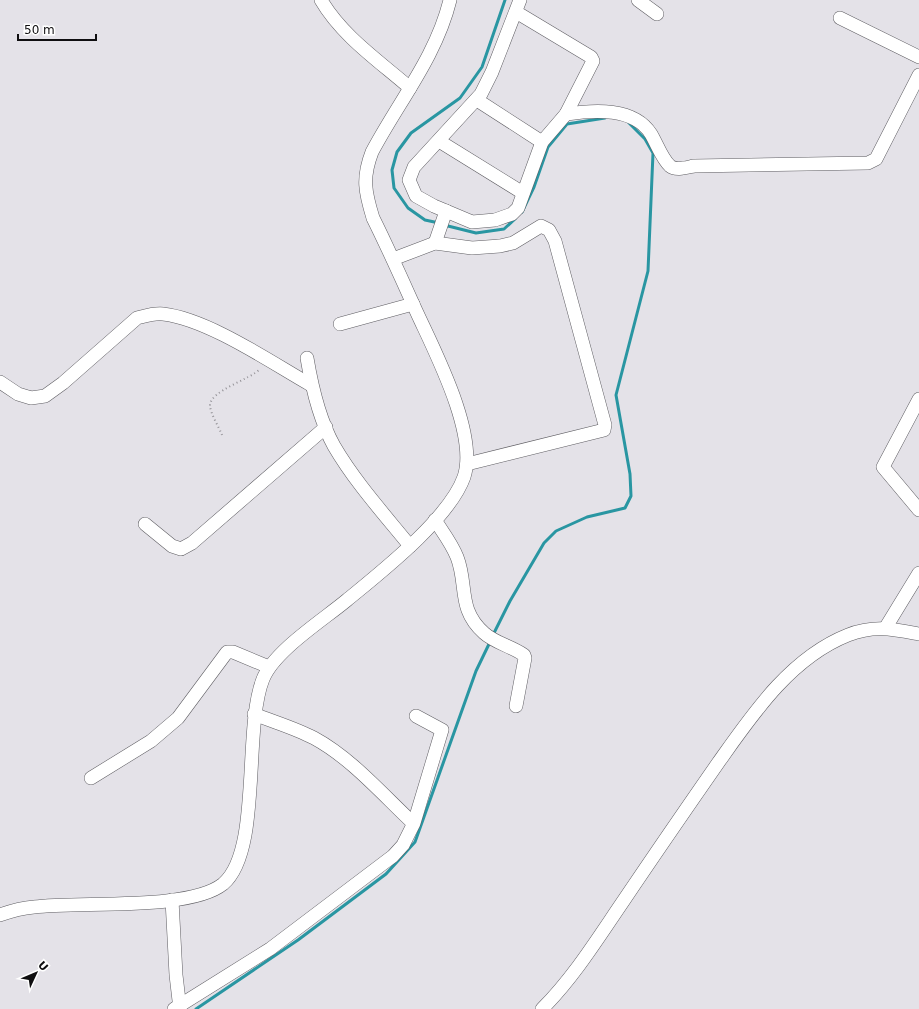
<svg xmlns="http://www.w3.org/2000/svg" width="919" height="1009" font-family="'DejaVu Sans',sans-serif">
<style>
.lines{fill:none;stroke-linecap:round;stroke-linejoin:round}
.stream{stroke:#2996a2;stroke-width:3}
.minor-casing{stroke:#5e5d62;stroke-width:14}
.path{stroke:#959398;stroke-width:2;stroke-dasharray:1 3;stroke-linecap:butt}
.minor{stroke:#fff;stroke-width:13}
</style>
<rect width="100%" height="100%" fill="#e4e2e8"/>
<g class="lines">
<!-- stream -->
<g class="stream">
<polyline points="522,212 534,187 548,147 567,124 605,118"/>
<polyline points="439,223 425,220 408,208 394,188 392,170 397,152 411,133 460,98 482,67 505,0"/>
<polyline points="444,225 476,233 504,229 515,219"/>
<polyline points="493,635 510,601 544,543 556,531 587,517 625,508 631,496 630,474 616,395 648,271 653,153 645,139 629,123"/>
<polyline points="196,1009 298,940 386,874 415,842 476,671 490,642"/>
</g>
<!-- minor casing -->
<g class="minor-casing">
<g id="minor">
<path d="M 321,0 C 342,36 379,61 410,88"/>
<polyline points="638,0 657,14"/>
<polyline points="516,12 591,57 593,61 566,114 542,142 518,208 512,214 495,220 472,222 434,206 416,196 409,180 414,167 481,94 492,72 520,0"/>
<polyline points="840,18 919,57"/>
<polyline points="477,100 542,142"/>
<path d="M 566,114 C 594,110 634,107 651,134 C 657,144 662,159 670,166 C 676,171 688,167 694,166 L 868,163 L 876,159 L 919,75"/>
<polyline points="439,141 523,193"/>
<polyline points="435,243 446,211"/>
<polyline points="393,259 435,243 472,248 500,246 513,243 541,226 549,230 555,241 605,425 604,430 467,464"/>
<polyline points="340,324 413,304"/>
<path d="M 307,358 C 312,388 319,419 334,446 C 355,482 384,514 410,546"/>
<path d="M 0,382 L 18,394 L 31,398 L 45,396 L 63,383 L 137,318 C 145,316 154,313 163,314 C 208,319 272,363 311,385"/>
<polyline points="919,399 883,467 919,510"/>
<path d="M 435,520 C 442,531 452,544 457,557 C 468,585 457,609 484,633 C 495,643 511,646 524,655 L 525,658 L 516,706"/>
<polyline points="145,524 172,546 181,549 192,543 326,427"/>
<polyline points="886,627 919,573"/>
<path d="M 254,714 C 274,722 295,728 314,738 C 351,758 382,794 413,823"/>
<polyline points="91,778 151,741 178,718 227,652 233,652 269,667"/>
<polyline points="172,900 176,975 180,1009"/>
<path d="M 0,915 C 11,911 23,908 34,907 C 80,901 189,911 223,884 C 262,851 243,729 263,679 C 274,651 323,620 347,600 C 381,572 449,519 464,477 C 478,435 436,354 418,315 C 403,282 389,250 373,218 C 365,192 362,178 372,152 C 399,101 436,57 450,0"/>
<polyline points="174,1009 270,949 393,856 403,845 414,823 442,730 416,716"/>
<path d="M 542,1009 C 574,977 598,938 624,900 C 655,854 686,809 718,763 C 752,715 790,658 848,635 C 874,625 892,629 919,634"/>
</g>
</g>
<!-- path -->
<path class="path" d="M 222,435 C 219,427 211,415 210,406 C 209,391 251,379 260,369"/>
<!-- minor -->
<use href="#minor" class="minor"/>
</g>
<!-- north arrow -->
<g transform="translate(36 973) rotate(46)" stroke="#ffffff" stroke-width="3" paint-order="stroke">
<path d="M0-3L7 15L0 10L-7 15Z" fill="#0f0e10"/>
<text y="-6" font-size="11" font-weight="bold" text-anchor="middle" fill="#0f0e10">U</text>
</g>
<!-- scale -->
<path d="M18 34v6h78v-6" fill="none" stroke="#0f0e10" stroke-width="2"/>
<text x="24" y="34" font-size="12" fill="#0f0e10" stroke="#ffffff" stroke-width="3" paint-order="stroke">50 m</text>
</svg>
